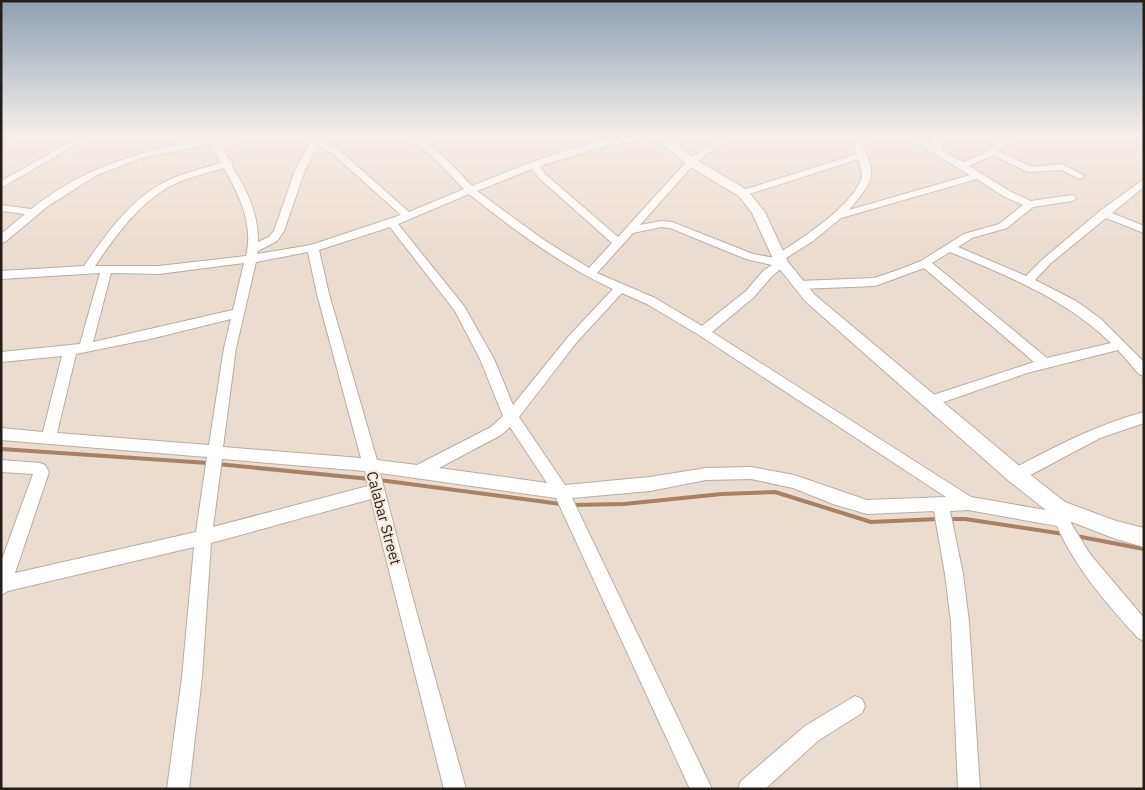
<svg xmlns="http://www.w3.org/2000/svg" width="1145" height="790" font-family="'IBM Plex Sans',sans-serif">
<style>
.lines{fill:none;stroke-linecap:round;stroke-linejoin:round}
.stream-far1{stroke:#a78161;stroke-width:2.5}
.stream{stroke:#a78161;stroke-width:4}
.minor-casing{stroke:#baaca0;stroke-width:2}
.major-casing{stroke:#baaca0;stroke-width:2}
.minor{fill:#fff;fill-rule:evenodd}
.major{fill:#fff;fill-rule:evenodd}
.labels{text-anchor:middle;dominant-baseline:central;stroke-width:4.5;stroke-linejoin:round;paint-order:stroke}
.street-label{font-size:15px;fill:#231e1a;stroke:#f8e9dd}
</style>
<rect width="100%" height="100%" fill="#ebdcd0"/>
<g class="lines">
<!-- stream-far1 -->
<polyline class="stream-far1" points="1,143 14,135"/>
<!-- stream -->
<g class="stream">
<polyline points="1,449 208,463"/>
<polyline points="217,464 370,479"/>
<polyline points="379,480 561,504"/>
<polyline points="572,505 624,504 722,494 775,492 871,522 938,519"/>
<polyline points="949,519 965,519 1064,534"/>
<polyline points="1076,536 1144,549"/>
</g>
<!-- minor casing -->
<g class="minor-casing">
<g id="minor">
<polygon points="1,135 10,135 1,140"/>
<polygon points="82,135 93,135 1,188 1,181"/>
<path d="M 205,135 L 213,135 L 219,144 L 243,135 L 255,135 L 222,149 L 233,164 L 232,166 C 247,191 258,211 258,242 L 269,237 L 274,231 L 295,170 L 314,135 L 322,135 L 320,139 L 339,150 L 409,212 L 464,189 L 436,160 L 405,135 C 428,135 456,170 472,186 C 531,162 593,135 658,135 L 654,138 L 606,146 L 540,166 L 545,174 L 618,237 L 688,160 L 713,142 L 713,135 L 721,135 L 721,139 L 736,135 L 750,135 L 720,145 L 694,164 L 640,225 L 661,221 L 672,222 L 753,254 L 775,258 L 776,255 C 800,240 856,204 862,176 L 859,159 L 746,195 L 740,195 L 740,191 L 857,154 L 853,147 L 862,136 L 874,135 L 863,147 C 879,178 869,185 849,210 L 970,175 L 903,135 L 914,135 L 932,145 L 929,135 L 937,135 L 943,151 L 963,162 L 981,155 L 1009,135 L 1019,135 L 998,151 L 1032,167 L 1062,164 L 1085,176 L 1080,179 L 1061,170 L 1028,172 L 993,155 L 969,166 L 1011,192 L 1031,201 L 1072,195 L 1077,198 L 1072,201 L 1033,207 L 1007,228 L 972,238 L 958,247 L 1026,276 L 1043,259 L 1100,211 L 1144,179 L 1144,187 L 1112,213 L 1144,226 L 1144,233 L 1106,218 L 1051,263 L 1035,280 L 1076,301 L 1101,319 L 1144,362 L 1144,376 L 1139,374 L 1118,350 L 1027,373 L 932,406 L 927,405 L 925,401 L 927,397 L 1034,362 L 924,268 L 875,286 L 799,289 L 793,285 L 799,281 L 874,278 L 898,270 L 921,261 L 964,234 L 999,224 L 1023,205 L 1003,196 L 977,179 L 841,218 L 813,241 L 783,260 L 788,263 L 772,276 L 754,297 L 712,332 L 971,497 L 1051,511 L 1053,506 L 1059,504 L 1065,506 L 1072,525 L 1090,554 L 1144,618 L 1144,641 L 1138,638 C 1107,604 1076,569 1057,526 L 968,510 L 950,511 L 963,574 L 969,622 L 980,789 L 958,789 L 951,622 L 945,574 L 934,511 L 867,514 L 833,504 L 793,488 L 751,479 L 706,480 L 650,491 L 572,498 L 712,789 L 690,789 L 556,498 L 380,473 L 414,603 L 466,789 L 444,789 L 371,499 L 211,543 L 202,677 L 189,789 L 167,789 L 182,677 L 194,547 L 8,591 L 1,595 L 1,562 L 33,474 L 1,472 L 1,460 L 40,463 L 45,465 L 49,472 L 15,573 L 196,532 L 207,457 L 1,440 L 1,428 L 43,432 L 62,356 L 1,362 L 1,352 L 80,344 L 100,273 L 1,279 L 1,271 L 84,266 C 104,237 128,203 159,185 C 178,174 200,169 221,163 L 210,144 L 142,158 L 97,175 L 48,206 L 5,242 L 1,243 L 1,234 L 25,214 L 1,211 L 1,205 L 31,209 C 88,165 137,152 207,139 ZM 318,145 L 333,154 L 401,215 L 311,245 L 257,254 L 258,251 L 277,241 L 284,231 L 305,170 ZM 224,168 C 239,195 254,224 246,256 L 159,266 L 95,266 C 114,238 136,207 165,189 C 183,178 204,174 224,168 ZM 532,169 L 539,178 L 612,243 L 589,268 L 544,240 L 477,191 ZM 469,194 C 514,230 561,265 613,289 L 568,337 L 513,405 L 494,359 L 464,306 L 398,224 ZM 390,227 L 455,311 L 480,359 L 503,416 L 491,427 L 417,465 L 377,460 L 329,294 L 319,250 ZM 661,227 L 670,228 L 746,259 L 772,265 L 764,270 L 746,291 L 702,326 L 655,298 L 597,273 L 633,233 ZM 308,252 L 317,294 L 361,458 L 223,447 L 236,348 L 256,262 ZM 950,252 C 1008,276 1066,299 1111,343 L 1047,358 L 932,263 ZM 244,263 L 233,310 L 93,342 L 111,273 L 159,274 ZM 622,293 L 647,304 L 699,335 L 946,497 L 867,500 L 794,475 L 751,467 L 706,468 L 650,477 L 565,485 L 519,417 L 576,343 ZM 231,319 L 224,348 L 209,445 L 57,433 L 76,354 L 150,339 ZM 510,427 L 547,483 L 439,468 L 501,435 ZM 222,459 L 365,471 L 368,486 L 213,527 Z"/>
<path d="M 1144,412 L 1144,423 L 1100,438 L 1021,480 L 1016,481 L 1011,480 L 1008,475 L 1011,470 C 1054,447 1096,425 1144,412 Z"/>
<polygon points="855,696 862,699 865,706 862,713 819,740 765,789 738,789 741,781 805,726"/>
</g>
</g>
<!-- major casing -->
<g class="major-casing">
<polygon id="major" points="653,135 666,135 695,159 747,190 765,212 788,262 815,295 1023,469 1065,502 1116,521 1144,528 1144,547 1116,539 1051,514 1009,481 805,301 775,263 752,213 739,196 687,165"/>
</g>
<!-- minor -->
<use href="#minor" class="minor"/>
<!-- major -->
<use href="#major" class="major"/>
</g>
<!-- sky -->
<linearGradient id="sky" x2="0" y2="1"><stop stop-color="#8ea0b2"/><stop offset="0.55" stop-color="#f6efea"/><stop offset="1" stop-color="#f6efea" stop-opacity="0"/></linearGradient>
<rect width="1145" height="246" fill="url(#sky)"/>
<g class="labels">
<!-- street labels -->
<g class="street-label">
<text transform="translate(384 518) rotate(75)">Calabar Street</text>
</g>
</g>
<!-- border -->
<rect width="1145" height="790" fill="none" stroke="#231e1a" stroke-width="5"/>
</svg>
